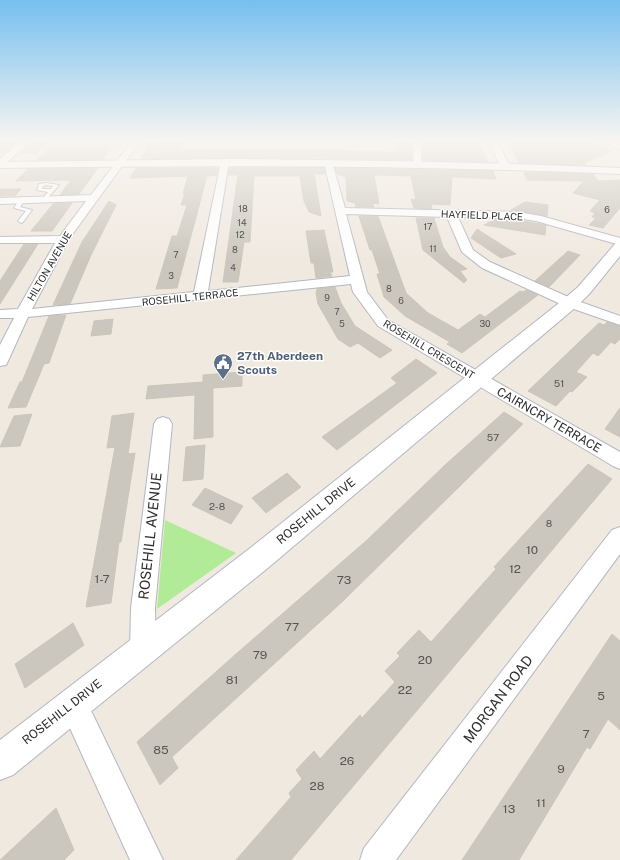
<svg xmlns="http://www.w3.org/2000/svg" width="620" height="860" font-family="'Public Sans',sans-serif">
<style>
.green{fill:#b2eb98}
.building{fill:#cbc7be;stroke:#ccc6b8}
.lines{fill:none;stroke-linecap:round;stroke-linejoin:round}
.service-casing{stroke:#b4b6c2;stroke-width:2}
.minor-casing{stroke:#b4b6c2;stroke-width:2}
.tertiary-casing{stroke:#b4b6c2;stroke-width:2}
.service{fill:#fff;fill-rule:evenodd}
.minor{fill:#fff;fill-rule:evenodd}
.tertiary{fill:#fff;fill-rule:evenodd}
.labels{text-anchor:middle;dominant-baseline:central;stroke-width:3;stroke-linejoin:round;paint-order:stroke}
.far-number-label{font-size:9px;fill:#555452}
.far-street-label{font-size:10px;fill:#2e2e2e;stroke:#fff}
.number-label{font-size:10px;fill:#555452}
.service-label{font-size:12px;font-weight:bold;fill:#4e5e75;stroke:#fff;text-anchor:start}
.street-label{font-size:12px;fill:#2e2e2e;stroke:#fff}
.near-number-label{font-size:12px;fill:#555452}
.near-street-label{font-size:14px;fill:#2e2e2e;stroke:#fff}
</style>
<rect width="100%" height="100%" fill="#f0e9e0"/>
<!-- green -->
<polygon class="green" points="165,520 236,553 157,609"/>
<!-- building -->
<g class="building">
<polygon points="4,140 20,140 5,153 0,153 0,144"/>
<polygon points="33,140 50,140 37,153 20,153"/>
<polygon points="166,140 185,140 181,150 289,149 394,152 394,150 397,150 395,140 412,140 412,160 328,158 141,159 149,144 164,144 166,143"/>
<polygon points="423,140 477,140 488,162 423,160"/>
<polygon points="507,140 583,140 612,151 584,163 586,165 519,163"/>
<polygon points="49,147 112,147 104,159 37,160"/>
<polygon points="98,168 79,194 60,195 71,180 16,181 28,169"/>
<polygon points="136,168 218,168 217,175 207,176 177,288 156,289 172,236 177,236 187,205 181,205 185,193 183,193 188,176 130,178"/>
<polygon points="230,168 324,168 325,174 314,174 321,216 309,212 304,201 300,176 254,176 250,242 244,242 238,282 223,282 238,175 228,175"/>
<polygon points="335,168 493,171 496,179 452,177 450,205 431,204 432,209 414,208 411,199 416,200 411,176 374,175 379,204 372,203 374,207 356,207 355,203 347,201 346,177 337,174"/>
<polygon points="524,172 593,174 598,181 620,180 620,208 603,228 589,225 596,218 592,217 595,213 590,211 600,200 573,193 584,181 527,180"/>
<polygon points="0,189 21,189 15,196 0,196"/>
<polygon points="109,201 116,205 91,255 70,304 53,305 82,242"/>
<polygon points="525,202 548,205 547,216 511,210"/>
<polygon points="72,203 52,231 31,231 53,204"/>
<polygon points="359,216 378,216 406,293 428,313 458,330 480,314 485,317 520,291 523,292 526,290 538,295 462,353 447,344 450,342 405,316 384,297 377,274 380,274 372,250 370,250"/>
<polygon points="416,218 434,218 443,247 450,257 467,269 460,271 467,280 464,283 423,250"/>
<polygon points="495,219 518,220 546,225 545,235 484,225"/>
<polygon points="477,229 516,254 501,258 471,238"/>
<polygon points="324,230 333,272 330,272 332,276 316,278 314,263 311,263 306,231"/>
<polygon points="24,244 38,244 0,304 0,281"/>
<polygon points="568,251 580,255 549,287 535,281"/>
<polygon points="335,287 341,303 355,326 392,350 380,358 358,343 350,347 338,339 318,304 316,293 317,289"/>
<polygon points="66,315 49,363 44,364 26,407 8,408 20,382 22,382 49,316"/>
<polygon points="113,319 111,334 91,336 94,321"/>
<polygon points="607,322 620,326 620,339 615,344 611,342 598,356 593,353 576,372 587,377 572,392 570,391 556,406 528,391 599,323 604,325"/>
<polygon points="416,359 437,373 337,450 322,437 397,383 391,378"/>
<polygon points="242,372 242,386 213,388 213,437 194,439 195,395 146,399 148,386 203,382 203,375"/>
<polygon points="620,408 620,437 605,429"/>
<polygon points="504,412 523,424 343,601 172,757 178,768 160,785 137,742 236,654 366,541 444,466"/>
<polygon points="134,413 128,454 135,453 121,542 119,542 111,603 86,607 115,447 107,448 112,416"/>
<polygon points="32,414 20,446 0,447 14,416"/>
<polygon points="205,445 203,479 183,481 186,447"/>
<polygon points="588,464 612,479 291,860 236,860 291,797 289,793 302,779 296,770 314,751 320,759 360,715 362,718 395,682 385,671 400,656 397,653 419,630 431,642 496,569 494,567"/>
<polygon points="287,473 301,487 266,513 252,498"/>
<polygon points="205,488 243,506 231,524 192,505"/>
<polygon points="73,623 84,645 25,688 15,664"/>
<polygon points="612,634 620,641 620,730 608,719 590,749 587,747 519,860 462,860"/>
<polygon points="56,808 74,850 64,860 0,860"/>
</g>
<g class="lines">
<!-- service casing -->
<g class="service-casing">
<g id="service">
<polygon points="136,141 163,141 165,142 163,143 135,143"/>
<path d="M 46,183 L 59,185 L 46,200 L 43,198 L 48,192 L 37,190 L 39,184 ZM 46,185 L 53,186 L 51,189 L 42,189 L 43,186 Z"/>
<polygon points="22,197 25,199 20,207 32,210 23,222 21,223 18,221 26,211 14,208 20,198"/>
</g>
</g>
<!-- minor casing -->
<g class="minor-casing">
<g id="minor">
<polygon points="23,140 32,140 3,166 0,167 0,159"/>
<polygon points="133,140 141,140 69,239 32,309 194,292 221,162 225,159 229,162 208,291 350,276 324,162 328,159 332,162 345,208 518,212 541,216 620,238 620,245 536,221 518,218 458,217 473,250 490,262 575,300 620,316 620,325 565,306 482,268 462,252 447,217 346,214 367,292 388,320 620,452 620,469 613,466 378,326 353,292 351,284 28,317 8,361 6,365 0,366 0,345 14,318 0,318 0,310 18,309 55,243 0,243 0,237 60,236 86,201 0,204 0,198 91,195"/>
<polygon points="414,140 422,140 421,163 417,166 413,163"/>
<polygon points="492,143 495,143 499,145 510,166 508,168 502,168 500,166 491,145"/>
<polygon points="163,417 169,419 172,424 155,608 156,649 152,658 143,662 134,658 130,649 131,608 154,424 157,419"/>
<polygon points="620,527 620,554 396,860 360,860 364,848 612,530"/>
<polygon points="73,690 83,694 163,860 130,860 59,704 63,694"/>
</g>
</g>
<!-- tertiary casing -->
<g class="tertiary-casing">
<g id="tertiary">
<polygon points="596,140 612,140 620,143 620,149"/>
<path d="M 233,159 C 362,160 491,162 620,168 L 620,174 C 413,165 207,165 0,168 L 0,162 Z"/>
<polygon points="620,243 620,256 590,293 576,307 269,567 13,775 0,780 0,740 249,549 564,299 578,287 615,244"/>
</g>
</g>
<!-- service -->
<use href="#service" class="service"/>
<!-- minor -->
<use href="#minor" class="minor"/>
<!-- tertiary -->
<use href="#tertiary" class="tertiary"/>
</g>
<!-- sky -->
<linearGradient id="sky" x2="0" y2="1"><stop stop-color="#76bfef"/><stop offset="0.54" stop-color="#f8f5f1"/><stop offset="1" stop-color="#f8f5f1" stop-opacity="0"/></linearGradient>
<rect width="620" height="261" fill="url(#sky)"/>
<!-- icons -->
<defs>
<g id="civic-pin" transform="scale(1)"><path d="M0 17L-7.5 6A9.5 9.5 0 1 1 7.5 6Z" fill="#5c6f8a" stroke="#fff"/><path d="M-.6-6.5H3V-4.5H.6V-3L4-1V1h2V6H-6V1h2V-1L-.6-3ZM-1.2 2.5V6h2.4V2.5Z" fill="#fff"/></g>
</defs>
<g fill-rule="evenodd">
<use href="#civic-pin" x="223" y="363"/>
</g>
<g class="labels">
<!-- far-number labels -->
<g class="far-number-label">
<text x="243" y="208">18</text>
<text x="607" y="209">6</text>
<text x="242" y="222">14</text>
<text x="428" y="226">17</text>
<text x="240" y="234">12</text>
<text x="433" y="248">11</text>
<text x="235" y="249">8</text>
<text x="176" y="254">7</text>
<text x="233" y="267">4</text>
<text x="171" y="275">3</text>
<text x="389" y="288">8</text>
<text x="327" y="297">9</text>
<text x="401" y="300">6</text>
<text x="337" y="311">7</text>
<text x="342" y="323">5</text>
<text x="485" y="323">30</text>
</g>
<!-- far-street labels -->
<g class="far-street-label">
<text transform="translate(482 215) rotate(2)">HAYFIELD PLACE</text>
<text transform="translate(49 266) rotate(-60)">HILTON AVENUE</text>
<text transform="translate(190 297) rotate(-6)">ROSEHILL TERRACE</text>
<text transform="translate(429 349) rotate(31)">ROSEHILL CRESCENT</text>
</g>
<!-- number labels -->
<g class="number-label">
<text x="559" y="383">51</text>
<text x="493" y="437">57</text>
<text x="217" y="506">2-8</text>
<text x="549" y="523">8</text>
</g>
<!-- service labels -->
<g class="service-label">
<text x="237" y="356">27th Aberdeen<tspan x="237" dy="14">Scouts</tspan></text>
</g>
<!-- street labels -->
<g class="street-label">
<text transform="translate(549 420) rotate(30)">CAIRNCRY TERRACE</text>
<text transform="translate(316 511) rotate(-39)">ROSEHILL DRIVE</text>
<text transform="translate(62 712) rotate(-38)">ROSEHILL DRIVE</text>
</g>
<!-- near-number labels -->
<g class="near-number-label">
<text x="532" y="550">10</text>
<text x="515" y="569">12</text>
<text x="102" y="579">1-7</text>
<text x="344" y="580">73</text>
<text x="292" y="627">77</text>
<text x="260" y="655">79</text>
<text x="425" y="660">20</text>
<text x="232" y="680">81</text>
<text x="405" y="690">22</text>
<text x="601" y="696">5</text>
<text x="586" y="734">7</text>
<text x="161" y="750">85</text>
<text x="347" y="761">26</text>
<text x="561" y="769">9</text>
<text x="317" y="786">28</text>
<text x="541" y="803">11</text>
<text x="509" y="809">13</text>
</g>
<!-- near-street labels -->
<g class="near-street-label">
<text transform="translate(150 536) rotate(-84)">ROSEHILL AVENUE</text>
<text transform="translate(498 699) rotate(-53)">MORGAN ROAD</text>
</g>
</g>
</svg>
